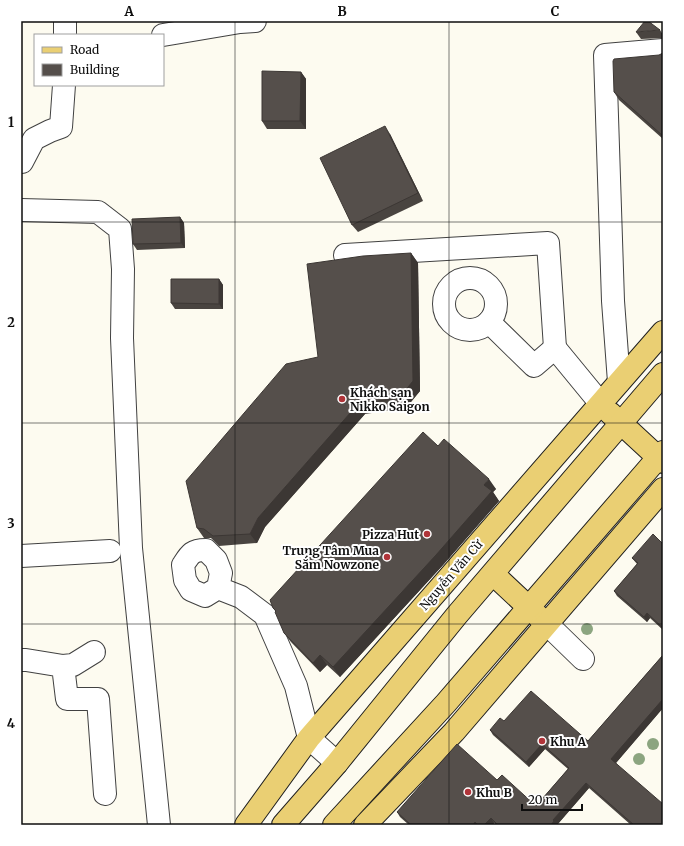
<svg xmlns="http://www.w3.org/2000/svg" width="684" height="846" font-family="Merriweather,serif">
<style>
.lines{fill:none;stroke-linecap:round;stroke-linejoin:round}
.minor-casing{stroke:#414141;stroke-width:24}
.major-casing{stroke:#1f1f1f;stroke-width:24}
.minor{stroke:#fff;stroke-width:22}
.major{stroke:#eacf73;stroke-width:22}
.tree{fill:#8ca580}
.wall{fill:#494440}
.shaded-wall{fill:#3c3734}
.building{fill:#554f4b;stroke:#3c3734}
.grid{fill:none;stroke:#0e0e0e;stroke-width:1;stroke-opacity:0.55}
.poi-dot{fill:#b03439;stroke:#fff;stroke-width:1.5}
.labels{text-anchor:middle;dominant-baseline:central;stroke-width:4;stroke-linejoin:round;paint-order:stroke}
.poi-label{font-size:12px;font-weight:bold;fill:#0e0e0e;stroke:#fff;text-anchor:start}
.street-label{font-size:12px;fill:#0e0e0e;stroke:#fff}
.neatline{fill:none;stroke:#0e0e0e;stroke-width:1.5}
.grid-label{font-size:13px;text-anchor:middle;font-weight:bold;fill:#0e0e0e}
</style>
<rect width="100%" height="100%" fill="#fdfbf0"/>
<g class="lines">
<!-- minor casing -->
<g class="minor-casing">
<g id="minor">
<polyline points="65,21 65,35"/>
<polyline points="163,35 240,22 255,21"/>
<polyline points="21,162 22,162 34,139 50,131 61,127 64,85"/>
<polyline points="21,210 98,212 120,229 123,269 122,338 131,548 159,825"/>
<polyline points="345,255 548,243 555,348"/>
<circle cx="470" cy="304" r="26"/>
<polyline points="489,322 534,366 555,348 601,404"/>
<polyline points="619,382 613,301 605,55 663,50"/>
<polyline points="21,556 110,551"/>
<path d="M 218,588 L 221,573 L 216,560 L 206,550 C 192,550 190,554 183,565 L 185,580 L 191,590 L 205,596 L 218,588 L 241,597 L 265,615 L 296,686 L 309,738 L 337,763"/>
<polyline points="547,624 583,659"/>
<polyline points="21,660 26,660 63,666 67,699 98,699 105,794"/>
<polyline points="63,666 73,665 94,652"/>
</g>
</g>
<!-- major casing -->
<g class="major-casing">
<g id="major">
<polyline points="610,413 663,462"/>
<polyline points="493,574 540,618"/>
<polyline points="246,825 309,738 663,332"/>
<polyline points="283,825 337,763 457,615 663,374"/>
<polyline points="334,825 446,703 663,452"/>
<polyline points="365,825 454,732 663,489"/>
</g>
</g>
<!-- minor -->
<use href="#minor" class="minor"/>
<!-- major -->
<use href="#major" class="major"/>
</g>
<!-- trees -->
<g class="tree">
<circle cx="587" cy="629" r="6"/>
<circle cx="653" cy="744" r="6"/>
<circle cx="639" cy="759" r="6"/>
</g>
<!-- wall -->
<g class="wall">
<polygon points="660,30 663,35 663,38 641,39 636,32"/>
<polygon points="663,53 663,139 619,100 614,92"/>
<polygon points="301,72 306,79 306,129 267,129 262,121"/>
<polygon points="390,134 423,201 358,232 352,225"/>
<polygon points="180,217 184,223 185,248 137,250 133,244"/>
<polygon points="411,253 418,263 420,391 406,408 365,414 265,527 257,543 219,546 211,538 204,538 197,528 318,357"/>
<polygon points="219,279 223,285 223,309 175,309 171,303"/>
<polygon points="438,446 496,489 493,492 499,501 443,565 340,677 327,665 320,672 291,642 284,633 276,612 273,608"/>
<polygon points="663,544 663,630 650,618 647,622 617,596 614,591 637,564 632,558"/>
<polygon points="663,655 663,708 616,763 663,825 631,825 589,788 557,825 496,825 494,823 493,825 409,825 400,817 397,812 497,780 536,806 568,769 545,749 529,767 493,735 490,730 504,721 588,741"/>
</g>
<!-- shaded-wall -->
<g class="shaded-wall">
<polygon points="301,72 306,79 306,129 300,121"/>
<polygon points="385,126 390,134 423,201 418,193"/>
<polygon points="180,217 184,223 185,248 181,243"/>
<polygon points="411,253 418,263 420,391 406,408 399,398"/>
<polygon points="219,279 223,285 223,309 219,304"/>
<polygon points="358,404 365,414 265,527 257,543 250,534 258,518"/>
<polygon points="489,479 496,489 493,492 499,501 443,565 340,677 333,667"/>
<polygon points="647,613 650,618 647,622 644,617"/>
<polygon points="320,655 327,665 320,672 313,663"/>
<polygon points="663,699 663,708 615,764 611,759"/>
<polygon points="542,744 545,749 529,767 526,762"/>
<polygon points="586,783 589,788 557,825 551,825 553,820"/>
<polygon points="491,818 494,823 493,825 484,825"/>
<polygon points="475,822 477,825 473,825"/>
</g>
<!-- building -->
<g class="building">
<polygon points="645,21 648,21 660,30 636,32"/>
<polygon points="663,53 663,136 614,92 613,61 614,59 659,55"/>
<polygon points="262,71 301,72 300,121 262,121"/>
<polygon points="385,126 418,193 352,225 320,158"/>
<polygon points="180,217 181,243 133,244 132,219"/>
<polygon points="411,253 413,381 399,398 358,404 258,518 250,534 213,536 204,529 197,528 186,481 286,364 318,357 307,264 363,256"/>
<polygon points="171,279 219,279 219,304 171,303"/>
<polygon points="423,432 438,446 444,439 489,479 484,485 492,491 436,555 333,667 320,655 313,663 284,633 275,612 276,611 273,608 270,600"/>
<polygon points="653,534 663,544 663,628 647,613 644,617 614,591 638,563 632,558"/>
<polygon points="663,655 663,699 611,759 663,804 663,825 634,825 586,783 553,820 554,821 551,825 498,825 491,818 484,825 478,825 475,822 473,825 411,825 397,812 457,744 497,780 502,775 536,806 569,768 542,744 526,762 490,730 500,718 504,721 531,691 588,741"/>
</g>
<!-- grid -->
<path class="grid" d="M 235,21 L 235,825M 449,21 L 449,825M 21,222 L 663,222M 21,423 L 663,423M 21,624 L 663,624"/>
<!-- markers -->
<g class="poi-dot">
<circle cx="342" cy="399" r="4"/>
<circle cx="427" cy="534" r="4"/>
<circle cx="387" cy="557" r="4"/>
<circle cx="542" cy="741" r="4"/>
<circle cx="468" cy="792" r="4"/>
</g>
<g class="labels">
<!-- poi labels -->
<g class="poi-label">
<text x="350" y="392">Khách sạn<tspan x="350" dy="14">Nikko Saigon</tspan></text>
<text x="419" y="534" text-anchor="end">Pizza Hut</text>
<text x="379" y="550" text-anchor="end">Trung Tâm Mua<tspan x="379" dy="14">Sắm Nowzone</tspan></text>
<text x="550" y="741">Khu A</text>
<text x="476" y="792">Khu B</text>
</g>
<!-- street labels -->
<g class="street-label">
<text transform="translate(451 575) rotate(-49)">Nguyễn Văn Cừ</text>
</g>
</g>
<!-- border -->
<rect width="684" height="846" fill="none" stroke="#ffffff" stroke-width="44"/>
<!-- legend -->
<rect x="34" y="34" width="130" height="52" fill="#ffffff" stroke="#9f9f9f"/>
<rect x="42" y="47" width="20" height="6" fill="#eacf73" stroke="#9f9f9f"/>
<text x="70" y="54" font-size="12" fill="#0e0e0e">Road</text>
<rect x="42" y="64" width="20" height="12" fill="#554f4b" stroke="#9f9f9f"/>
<text x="70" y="74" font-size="12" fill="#0e0e0e">Building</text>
<!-- scale -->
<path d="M522 804v6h60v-6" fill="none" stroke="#0e0e0e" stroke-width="2"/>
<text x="528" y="804" font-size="12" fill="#0e0e0e" stroke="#ffffff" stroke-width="3" paint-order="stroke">20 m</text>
<rect x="22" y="22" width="640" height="802" class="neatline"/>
<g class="grid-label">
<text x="129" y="16">A</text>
<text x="342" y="16">B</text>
<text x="555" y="16">C</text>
<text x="11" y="127">1</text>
<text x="11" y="327">2</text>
<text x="11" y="528">3</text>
<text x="11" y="728">4</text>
</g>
</svg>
